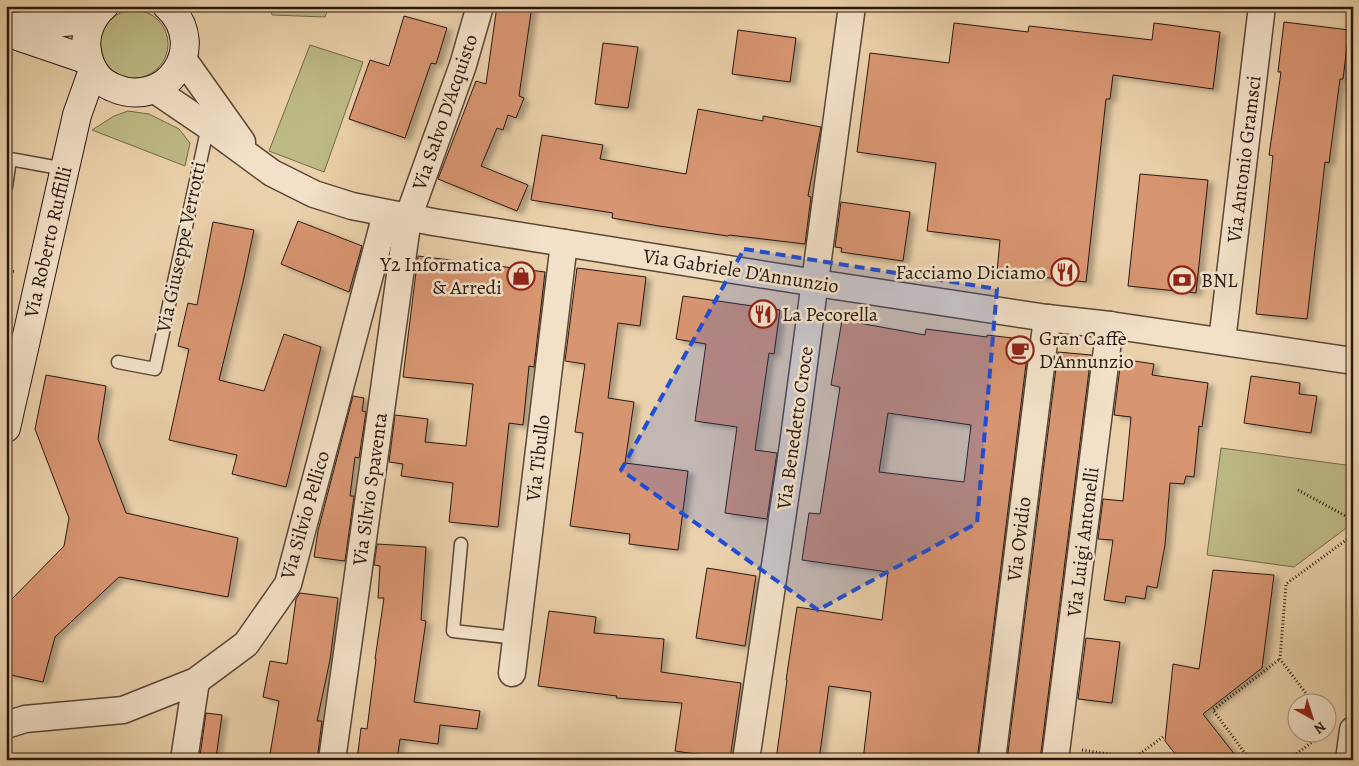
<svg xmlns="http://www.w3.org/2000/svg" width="1359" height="766" font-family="Alegreya,serif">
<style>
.green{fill:#bdba85;stroke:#73684a}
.building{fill:#d89572;stroke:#29170f;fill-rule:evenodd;filter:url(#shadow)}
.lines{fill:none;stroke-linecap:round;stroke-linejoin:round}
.lane-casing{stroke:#5a4636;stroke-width:15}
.street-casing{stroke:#5a4636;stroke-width:29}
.secondary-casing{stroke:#29170f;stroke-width:30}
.path{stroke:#29170f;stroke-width:3;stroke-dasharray:1 2.5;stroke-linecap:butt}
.lane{stroke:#f2e1c8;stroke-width:12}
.street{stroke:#f2e1c8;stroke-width:26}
.secondary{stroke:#f2e1c8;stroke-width:28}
.marked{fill:#1d4ed8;fill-opacity:0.2;stroke:#1d4ed8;stroke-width:4;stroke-dasharray:10 6;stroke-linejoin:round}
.labels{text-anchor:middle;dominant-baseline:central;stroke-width:5;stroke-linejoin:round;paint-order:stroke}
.street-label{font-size:20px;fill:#29170f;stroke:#f2e1c8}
.poi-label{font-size:20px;fill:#29170f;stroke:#f2e1c8;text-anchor:start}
</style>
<defs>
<filter id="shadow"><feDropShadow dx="5.5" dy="3" stdDeviation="2.5" flood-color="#0004"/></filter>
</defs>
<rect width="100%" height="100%" fill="#ebd1ab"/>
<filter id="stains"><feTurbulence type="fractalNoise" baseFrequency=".004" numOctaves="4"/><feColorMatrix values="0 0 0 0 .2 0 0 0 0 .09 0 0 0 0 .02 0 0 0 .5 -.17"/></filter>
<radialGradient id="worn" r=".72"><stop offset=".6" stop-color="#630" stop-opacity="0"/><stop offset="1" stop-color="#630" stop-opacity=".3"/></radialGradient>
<!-- green -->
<g class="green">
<polygon points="270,6 329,6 325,17 272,15"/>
<circle cx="134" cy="44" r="34"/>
<polygon points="310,45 363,62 324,172 269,151"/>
<polygon points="128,111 149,114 179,129 190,143 185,166 92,130 114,116"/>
<polygon points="1221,448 1353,466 1353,523 1294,567 1207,555"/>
</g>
<!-- building -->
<g class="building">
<polygon points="497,6 532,6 519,96 524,98 516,118 508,115 503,130 497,128 481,166 528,185 517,211 438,179 476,81 486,84"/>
<polygon points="404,16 447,28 436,64 431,63 405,138 349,119 370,60 389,66"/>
<polygon points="1284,22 1349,30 1343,79 1340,79 1329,163 1325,162 1307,319 1256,314 1273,156 1269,155 1281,72 1278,72"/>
<polygon points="954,23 1028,32 1029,26 1152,40 1154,23 1220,32 1213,89 1113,75 1110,99 1106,99 1086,282 997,272 1000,240 927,231 936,163 857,152 870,53 949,63"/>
<polygon points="738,30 796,38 790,82 732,74"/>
<polygon points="603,43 638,47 628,108 595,104"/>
<polygon points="698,109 763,121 763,116 821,127 808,196 811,197 805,244 729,235 728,236 659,226 612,218 613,213 531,200 542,135 603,145 600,159 686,174"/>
<polygon points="1140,174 1208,180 1196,293 1128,286"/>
<polygon points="841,202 910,212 903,261 841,252 842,248 835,247"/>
<polygon points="298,221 362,246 349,292 281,264"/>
<polygon points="213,222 254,230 243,282 219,380 264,391 284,334 321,347 286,487 232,474 237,455 169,440 189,349 178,346 188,303 197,305"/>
<polygon points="418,256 545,272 534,367 529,366 523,425 509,423 498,527 449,522 453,483 401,476 403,464 389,462 395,415 428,419 425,442 466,446 473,384 403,377"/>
<polygon points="577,268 646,277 640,326 618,323 608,398 634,402 625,463 688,471 678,550 629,544 630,534 570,526 583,433 575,432 585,364 565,361"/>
<polygon points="683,296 780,310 774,354 769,353 755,450 777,453 767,519 725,513 737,427 695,421 706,344 676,339"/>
<path d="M 842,320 L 925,335 L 926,329 L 987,337 L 987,335 L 1029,340 L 977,760 L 908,754 L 907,760 L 863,760 L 871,692 L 829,686 L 819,760 L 776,760 L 787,680 L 786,680 L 797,607 L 882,620 L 888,572 L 802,560 L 809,513 L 820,514 L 840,387 L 831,385 ZM 888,413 L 971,425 L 964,482 L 879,472 Z"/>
<polygon points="1058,352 1091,355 1040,760 1007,760"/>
<polygon points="1121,359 1154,364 1152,375 1208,383 1202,427 1199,426 1194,477 1186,476 1184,484 1170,483 1165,545 1157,588 1147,586 1145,599 1126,596 1125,603 1104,600 1113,540 1098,539 1103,499 1123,501 1131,417 1114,415"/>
<polygon points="46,375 106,386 98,439 126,513 238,538 228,597 119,577 55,637 43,682 6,674 6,605 64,546 69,518 35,429"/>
<polygon points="1251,376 1300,383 1299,394 1317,396 1311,433 1244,423"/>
<polygon points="353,396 364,398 362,411 366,412 359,458 355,457 350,496 354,496 345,561 314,557 318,531"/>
<polygon points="377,544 426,547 421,620 426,621 414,702 480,711 477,729 440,725 438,744 400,739 397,760 357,760 361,728 367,729 376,659 375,659 384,598 378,598 380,566 374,565"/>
<polygon points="707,568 756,576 745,646 696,638"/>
<polygon points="1213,570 1274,575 1262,668 1203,714 1239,760 1180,760 1165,741 1173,664 1199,669"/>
<polygon points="300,593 338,598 330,660 317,721 322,721 317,760 269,760 279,701 263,697 270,661 287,664 296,599"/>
<polygon points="549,611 596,617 594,633 664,639 661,672 741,683 730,759 675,751 682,703 616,698 617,696 538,686"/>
<polygon points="1086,638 1120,642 1112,703 1078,699"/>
<polygon points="206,713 222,715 216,758 200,756"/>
</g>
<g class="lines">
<!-- lane casing -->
<g class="lane-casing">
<g id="lane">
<polyline points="6,187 10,159 65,169"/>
<polyline points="118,362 155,369 208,126"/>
<polyline points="461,544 453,631 516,638"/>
</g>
</g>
<!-- street casing -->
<g class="street-casing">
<g id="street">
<polyline points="183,59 242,142"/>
<polyline points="155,90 208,126 272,173 314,194 352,206 433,222 816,283 1047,318 1110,325 1353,361"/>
<polyline points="1222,341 1262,6"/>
<polyline points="512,673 564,243"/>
<polyline points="6,725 25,719 123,710 196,681 246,644 288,584 386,214"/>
<polyline points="184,760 196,681"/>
<polyline points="332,760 408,218 463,65 480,6"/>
<polyline points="746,760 793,445 852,6"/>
<polyline points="992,760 1047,318"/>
<polyline points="1055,760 1110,325"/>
<polyline points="1349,760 1353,730"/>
</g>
</g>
<!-- secondary casing -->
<g class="secondary-casing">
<g id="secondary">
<path d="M 104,6 C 91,17 84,35 87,51 C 89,66 97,81 112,87 C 166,112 211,46 167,6"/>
<polyline points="6,28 93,19"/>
<polyline points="6,32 88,60"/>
<polyline points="6,428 77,115 93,70"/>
</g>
</g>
<!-- path -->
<g class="path">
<polyline points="6,270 16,272"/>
<polyline points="1298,490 1353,520"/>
<polyline points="1314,704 1280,659 1286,584 1353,535"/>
<polyline points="1082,750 1134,758 1163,737"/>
<polyline points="1250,760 1213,710 1280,659"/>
<polyline points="1288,760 1323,734"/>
</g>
<!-- lane -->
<use href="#lane" class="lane"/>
<!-- street -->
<use href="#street" class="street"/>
<!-- secondary -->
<use href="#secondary" class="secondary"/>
</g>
<!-- marked area -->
<path class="marked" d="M 744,249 L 997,289 L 977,523 L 818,610 L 621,470 Z"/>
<!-- icons -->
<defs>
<g id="restaurant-ring" transform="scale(1.4375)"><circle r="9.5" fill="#f2e1c8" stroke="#8f2418" stroke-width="1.5"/><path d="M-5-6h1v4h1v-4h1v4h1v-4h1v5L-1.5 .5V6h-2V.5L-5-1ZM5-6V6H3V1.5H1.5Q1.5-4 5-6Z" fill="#8f2418"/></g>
<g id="shop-ring" transform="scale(1.4375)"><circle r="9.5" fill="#f2e1c8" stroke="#8f2418" stroke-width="1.5"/><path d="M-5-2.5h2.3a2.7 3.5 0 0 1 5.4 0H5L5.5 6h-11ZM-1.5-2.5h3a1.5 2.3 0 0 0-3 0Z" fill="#8f2418"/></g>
<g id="bank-ring" transform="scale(1.4375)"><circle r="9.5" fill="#f2e1c8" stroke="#8f2418" stroke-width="1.5"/><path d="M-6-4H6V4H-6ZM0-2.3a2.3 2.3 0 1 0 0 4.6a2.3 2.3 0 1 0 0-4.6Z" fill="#8f2418"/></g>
<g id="cafe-ring" transform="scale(1.4375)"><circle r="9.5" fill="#f2e1c8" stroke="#8f2418" stroke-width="1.5"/><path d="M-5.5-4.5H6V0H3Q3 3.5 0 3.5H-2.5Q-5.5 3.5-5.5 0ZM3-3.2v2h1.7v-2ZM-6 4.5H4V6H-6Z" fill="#8f2418"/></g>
</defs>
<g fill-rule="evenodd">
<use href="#restaurant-ring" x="1065" y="272"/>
<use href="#shop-ring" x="521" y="276"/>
<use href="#bank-ring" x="1182" y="280"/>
<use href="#restaurant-ring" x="763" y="314"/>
<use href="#cafe-ring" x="1020" y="350"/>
</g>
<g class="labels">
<!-- street labels -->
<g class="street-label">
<text transform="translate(445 112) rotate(-71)">Via Salvo D'Acquisto</text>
<text transform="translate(1244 159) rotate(-83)">Via Antonio Gramsci</text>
<text transform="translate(48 242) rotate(-77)">Via Roberto Ruffilli</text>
<text transform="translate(181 247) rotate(-78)">Via Giuseppe Verrotti</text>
<text transform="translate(741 271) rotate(9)">Via Gabriele D'Annunzio</text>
<text transform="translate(795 428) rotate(-82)">Via Benedetto Croce</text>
<text transform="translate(538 458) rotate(-83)">Via Tibullo</text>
<text transform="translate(370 489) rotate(-82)">Via Silvio Spaventa</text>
<text transform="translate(305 515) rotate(-74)">Via Silvio Pellico</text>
<text transform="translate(1019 539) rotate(-83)">Via Ovidio</text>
<text transform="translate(1083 542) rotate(-83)">Via Luigi Antonelli</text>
</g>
<!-- poi labels -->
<g class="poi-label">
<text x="502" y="264" text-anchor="end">Y2 Informatica<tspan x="502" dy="23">&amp; Arredi</tspan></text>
<text x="1046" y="272" text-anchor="end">Facciamo Diciamo</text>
<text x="1201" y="280">BNL</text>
<text x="782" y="314">La Pecorella</text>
<text x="1039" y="338">Gran Caffè<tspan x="1039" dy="23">D'Annunzio</tspan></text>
</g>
</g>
<!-- margin -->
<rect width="1359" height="766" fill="none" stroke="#ebd1ab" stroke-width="25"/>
<rect x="8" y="8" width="1344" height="751" fill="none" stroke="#29170f" stroke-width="2.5"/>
<rect x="12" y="12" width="1334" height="741" fill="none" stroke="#29170f"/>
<!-- north arrow -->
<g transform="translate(1312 718) rotate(141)"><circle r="24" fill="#f2e1c8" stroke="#a2907e"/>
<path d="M0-4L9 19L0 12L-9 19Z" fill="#8f2418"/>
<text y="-8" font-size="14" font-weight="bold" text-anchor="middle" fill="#29170f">N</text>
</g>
<rect width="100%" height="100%" filter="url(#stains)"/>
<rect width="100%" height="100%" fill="url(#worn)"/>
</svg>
